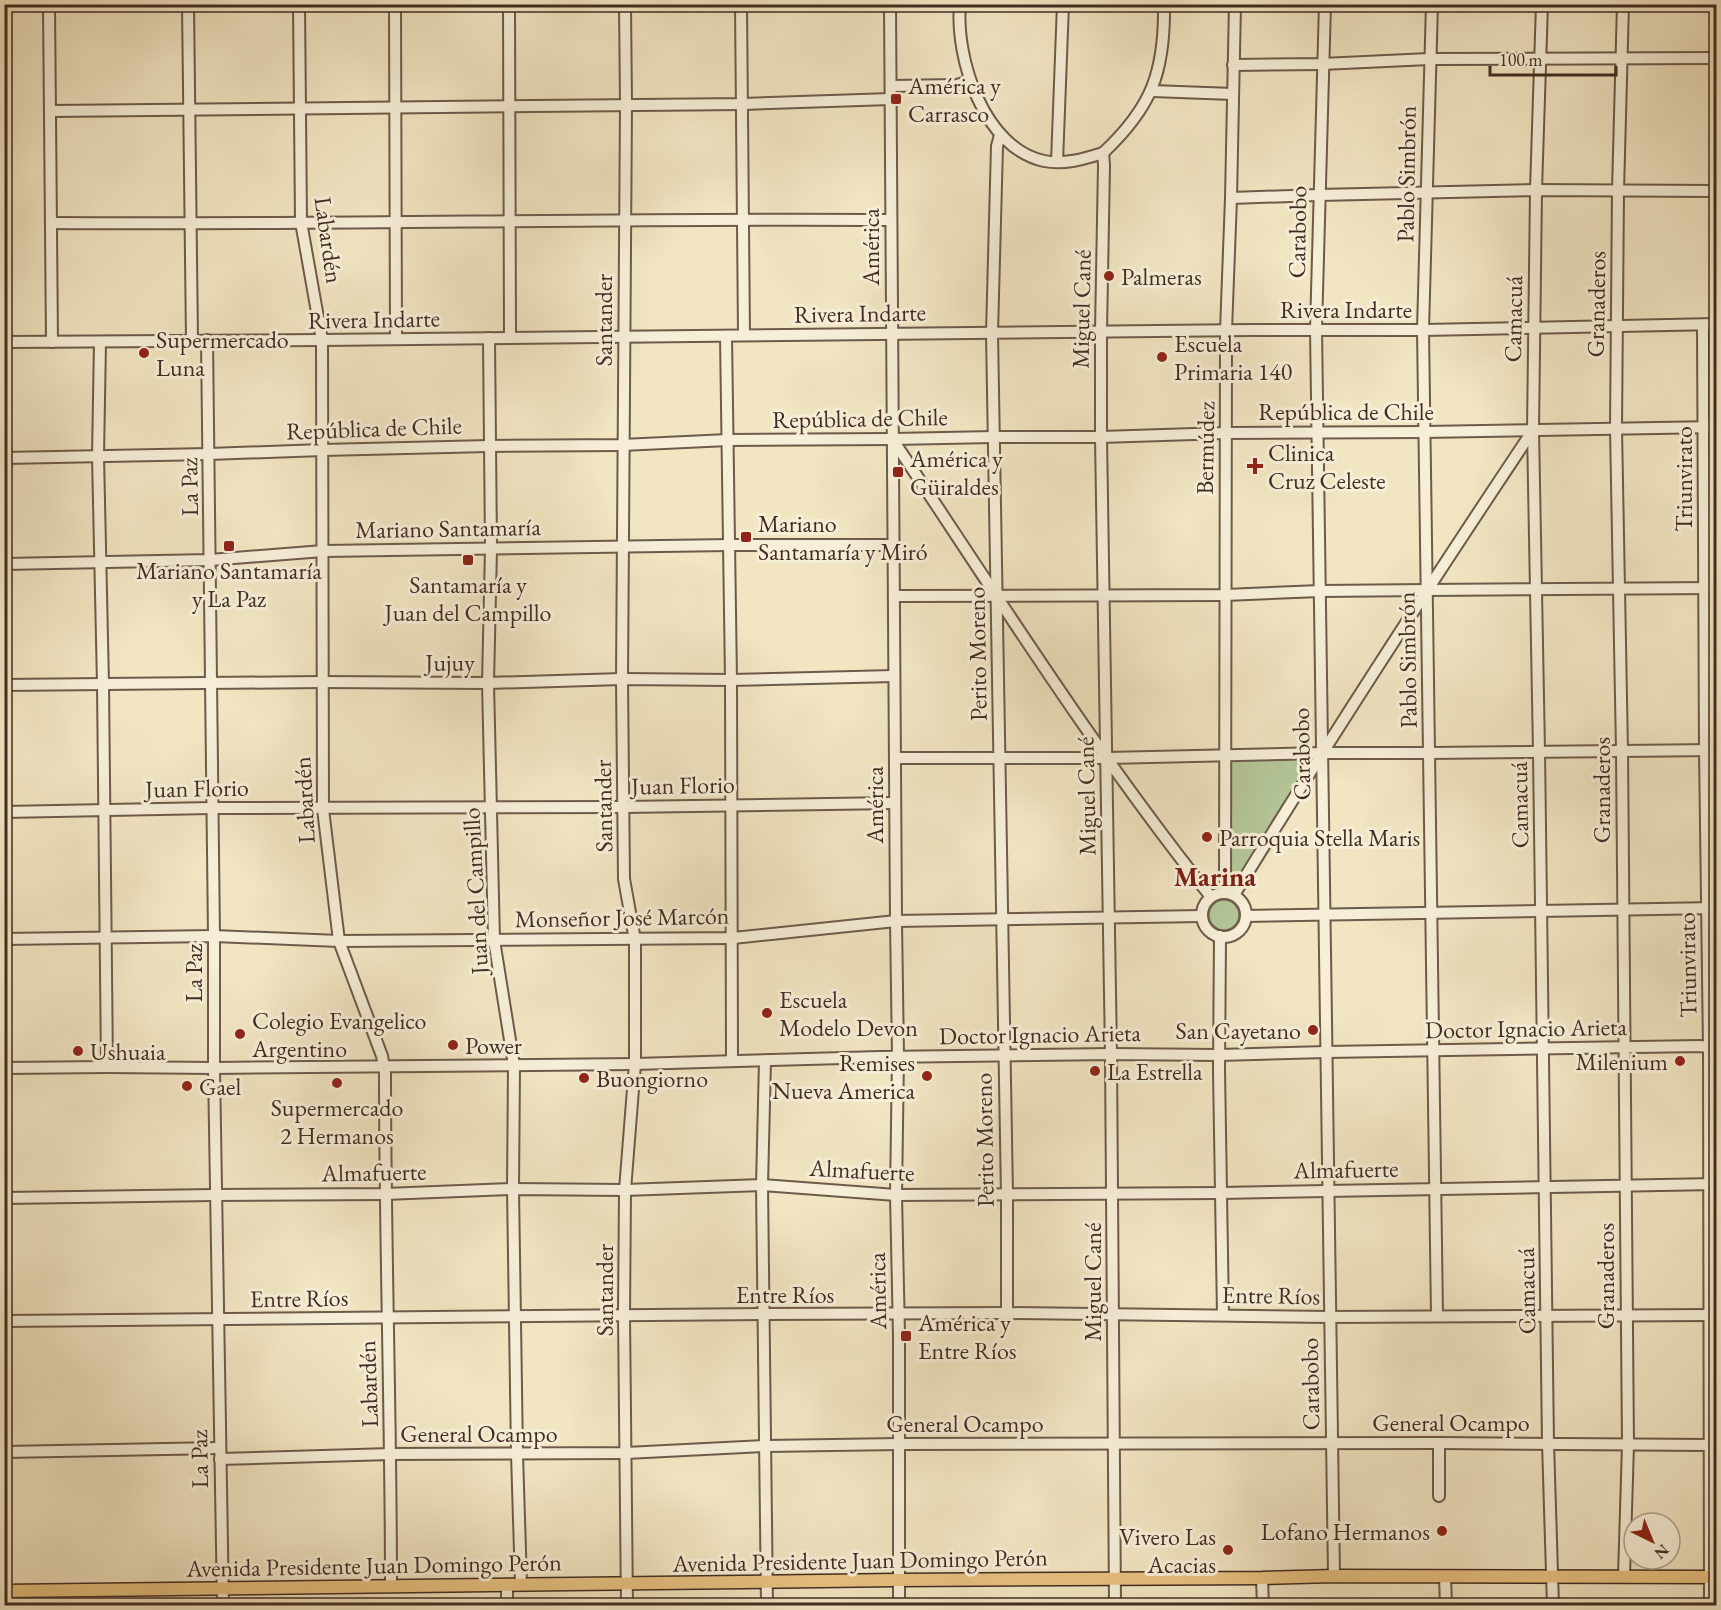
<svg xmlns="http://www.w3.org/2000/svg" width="1721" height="1610" font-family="'EB Garamond',serif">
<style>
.green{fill:#b4c698;stroke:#7c795e;stroke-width:1.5}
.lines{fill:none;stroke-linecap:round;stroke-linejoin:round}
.minor-casing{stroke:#6e5a4b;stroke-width:14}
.major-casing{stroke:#432c23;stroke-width:15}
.minor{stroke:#f6eed7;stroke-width:10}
.major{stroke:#e8c281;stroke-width:12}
.poi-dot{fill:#8f2418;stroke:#f6eed7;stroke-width:2}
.labels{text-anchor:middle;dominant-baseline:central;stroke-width:6;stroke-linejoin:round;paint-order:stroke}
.poi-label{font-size:24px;fill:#432c23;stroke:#f6eed7;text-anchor:start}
.street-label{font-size:24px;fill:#432c23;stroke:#f6eed7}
.quarter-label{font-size:27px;font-weight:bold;fill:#7a1f14;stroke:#f6eed7}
</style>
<rect width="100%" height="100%" fill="#f1e5c2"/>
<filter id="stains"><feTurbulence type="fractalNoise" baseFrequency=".00333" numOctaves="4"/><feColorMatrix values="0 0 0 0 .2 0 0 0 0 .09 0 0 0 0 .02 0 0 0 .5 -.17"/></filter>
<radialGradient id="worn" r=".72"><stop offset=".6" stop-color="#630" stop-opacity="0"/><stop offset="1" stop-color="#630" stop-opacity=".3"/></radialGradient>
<!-- green -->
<g class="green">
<polygon points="1313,758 1239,877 1233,880 1229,876 1230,765 1231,761 1235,759"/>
<circle cx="1224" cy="915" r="15"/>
<polygon points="335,1600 335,1605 232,1605 232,1603"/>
</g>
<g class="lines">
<!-- minor casing -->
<g class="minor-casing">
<g id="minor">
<polyline points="49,4 52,342"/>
<polyline points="188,4 192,341"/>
<path d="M 299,4 L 301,222 L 322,340 L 323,809 L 339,941 L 382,1056 L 385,1073 C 385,1244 391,1415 391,1586"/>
<polyline points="395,4 396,339"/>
<polyline points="509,4 510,338"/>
<polyline points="625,4 626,104 622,679 624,879 635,940 635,1064 625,1190 624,1316 627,1606"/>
<polyline points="741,4 744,335"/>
<polyline points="890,4 896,921 898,1057 896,1195 899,1335 899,1606"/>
<path d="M 960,4 C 955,59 984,148 1044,161 C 1064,165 1084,159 1103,153"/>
<polyline points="1325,4 1316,329 1334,1576"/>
<polyline points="1432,4 1423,330 1437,1315"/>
<polyline points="1542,4 1536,190 1533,430 1539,751 1548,1443 1553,1606"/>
<polyline points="1623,4 1618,191 1616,428 1622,751 1628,1445 1624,1576"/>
<polyline points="1233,65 1322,64 1429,59 1716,58"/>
<polyline points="891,86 957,85 970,81"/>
<polyline points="1152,91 1233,94"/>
<polyline points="50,111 743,104 891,99"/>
<polyline points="1000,135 997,146 992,333 1007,1195 1007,1313"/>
<polyline points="1057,162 1063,4"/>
<polyline points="1231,198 1319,195 1536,190 1716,191"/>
<path d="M 51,223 C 331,225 611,218 891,220"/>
<polyline points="1703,325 1705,750 1709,1048 1710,1606"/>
<polyline points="726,336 731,680 732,1061"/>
<polyline points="489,338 491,548 488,683 494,940 514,1065 513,1189 517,1454 521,1584"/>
<polyline points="207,340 214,936 214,1068 223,1606"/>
<polyline points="4,342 322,340 1250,330 1423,330 1716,324"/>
<polyline points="100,342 98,456 103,684 107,1067"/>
<path d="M 893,440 C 996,594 1095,752 1211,897"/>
<polyline points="4,458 209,454 323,450 489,446 622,445 728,440 893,439 994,437 1101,437 1225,433 1425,432 1716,427"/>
<polyline points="4,564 210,560 323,551 730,545 893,545"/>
<polyline points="894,596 1225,595 1320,591 1427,590 1716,588"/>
<polyline points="4,685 322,682 488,683 622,679 731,680 894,676"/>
<polyline points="895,758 1107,758 1322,753 1430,753 1716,750"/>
<polyline points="4,812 212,808 624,807 895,803"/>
<polyline points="1225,893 1226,331 1231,198 1235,4"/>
<circle cx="1224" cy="915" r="22"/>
<path d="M 1234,895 C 1330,738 1431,583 1533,430"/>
<polyline points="1246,916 1716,908"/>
<polyline points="1220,936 1219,1070 1223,1315"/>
<polyline points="4,939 214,936 339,941 733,938 896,921 1202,916"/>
<polyline points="765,1061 762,1185 767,1606"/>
<polyline points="4,1068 107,1067 214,1068 635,1064 880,1057 1111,1054 1219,1055 1327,1052 1700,1046 1716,1048"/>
<polyline points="4,1198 215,1195 385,1194 513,1189 625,1190 762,1185 896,1195 1221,1193 1716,1184"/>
<polyline points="4,1321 765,1314 1007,1313 1329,1317 1710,1315"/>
<polyline points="4,1452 220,1448"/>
<polyline points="220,1459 391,1454 626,1453 766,1446 899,1444 1439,1443 1710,1445"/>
<polyline points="1439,1496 1439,1443"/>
<polyline points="1445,1577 1446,1606"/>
<polyline points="1262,1578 1263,1606"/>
<polyline points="507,1606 507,1585"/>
<path d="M 1115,1606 L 1111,1054 L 1101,437 L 1101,331 L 1104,165 L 1103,153 C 1152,107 1165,72 1164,4"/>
</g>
</g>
<!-- major casing -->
<g class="major-casing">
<polyline id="major" points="4,1591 898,1580 1262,1578 1334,1576 1716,1577"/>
</g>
<!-- minor -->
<use href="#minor" class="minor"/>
<!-- major -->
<use href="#major" class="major"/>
</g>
<!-- markers -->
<g class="poi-dot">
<rect x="890" y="93" width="12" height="12" rx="3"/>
<circle cx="1109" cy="276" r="6"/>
<circle cx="144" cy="353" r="6"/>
<circle cx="1162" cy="357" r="6"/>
<path d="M1252 457h6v6h6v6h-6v6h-6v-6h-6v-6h6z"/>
<rect x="892" y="466" width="12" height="12" rx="3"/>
<rect x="740" y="531" width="12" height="12" rx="3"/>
<rect x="223" y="540" width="12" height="12" rx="3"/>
<rect x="462" y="554" width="12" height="12" rx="3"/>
<circle cx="1207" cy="837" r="6"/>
<circle cx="767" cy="1013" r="6"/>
<circle cx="1313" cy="1030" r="6"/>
<circle cx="240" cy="1034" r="6"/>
<circle cx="453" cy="1045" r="6"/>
<circle cx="78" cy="1051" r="6"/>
<circle cx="1680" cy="1061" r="6"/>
<circle cx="1095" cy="1071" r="6"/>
<circle cx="927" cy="1076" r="6"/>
<circle cx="584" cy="1078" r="6"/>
<circle cx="337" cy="1083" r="6"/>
<circle cx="187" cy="1086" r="6"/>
<rect x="900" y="1330" width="12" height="12" rx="3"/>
<circle cx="1442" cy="1531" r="6"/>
<circle cx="1228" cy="1550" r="6"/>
</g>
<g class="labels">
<!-- poi labels -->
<g class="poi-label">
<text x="908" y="85">América y<tspan x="908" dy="28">Carrasco</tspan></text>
<text x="1121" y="276">Palmeras</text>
<text x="156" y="339">Supermercado<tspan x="156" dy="28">Luna</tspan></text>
<text x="1174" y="343">Escuela<tspan x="1174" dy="28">Primaria 140</tspan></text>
<text x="1268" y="452">Clinica<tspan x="1268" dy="28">Cruz Celeste</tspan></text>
<text x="910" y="458">América y<tspan x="910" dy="28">Güiraldes</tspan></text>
<text x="758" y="523">Mariano<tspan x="758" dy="28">Santamaría y Miró</tspan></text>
<text x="229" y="570" text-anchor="middle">Mariano Santamaría<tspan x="229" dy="28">y La Paz</tspan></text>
<text x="468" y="584" text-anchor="middle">Santamaría y<tspan x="468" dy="28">Juan del Campillo</tspan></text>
<text x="1219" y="837">Parroquia Stella Maris</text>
<text x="779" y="999">Escuela<tspan x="779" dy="28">Modelo Devon</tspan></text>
<text x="252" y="1020">Colegio Evangelico<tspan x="252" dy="28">Argentino</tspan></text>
<text x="1301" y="1030" text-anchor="end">San Cayetano</text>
<text x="465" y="1045">Power</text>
<text x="90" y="1051">Ushuaia</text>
<text x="1668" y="1061" text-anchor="end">Milenium</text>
<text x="915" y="1062" text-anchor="end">Remises<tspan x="915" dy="28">Nueva America</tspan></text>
<text x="1107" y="1071">La Estrella</text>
<text x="596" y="1078">Buongiorno</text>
<text x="199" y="1086">Gael</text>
<text x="337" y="1107" text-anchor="middle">Supermercado<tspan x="337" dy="28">2 Hermanos</tspan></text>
<text x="918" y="1322">América y<tspan x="918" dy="28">Entre Ríos</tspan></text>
<text x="1430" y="1531" text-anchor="end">Lofano Hermanos</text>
<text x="1216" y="1536" text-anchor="end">Vivero Las<tspan x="1216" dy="28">Acacias</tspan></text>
</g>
<!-- street labels -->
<g class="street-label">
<text transform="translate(1406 174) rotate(-89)">Pablo Simbrón</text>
<text transform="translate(1297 232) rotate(-89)">Carabobo</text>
<text transform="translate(329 240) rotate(82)">Labardén</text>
<text transform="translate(870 247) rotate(-90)">América</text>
<text transform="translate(1596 304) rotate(-89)">Granaderos</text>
<text transform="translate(1081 309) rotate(-89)">Miguel Cané</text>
<text x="1346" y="309">Rivera Indarte</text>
<text transform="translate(860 313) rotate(-1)">Rivera Indarte</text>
<text transform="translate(374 319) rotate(-1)">Rivera Indarte</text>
<text transform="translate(1513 319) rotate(-89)">Camacuá</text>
<text transform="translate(603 320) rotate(-90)">Santander</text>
<text x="1346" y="411">República de Chile</text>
<text transform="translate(860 418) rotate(-1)">República de Chile</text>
<text transform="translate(374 428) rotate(-2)">República de Chile</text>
<text transform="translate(1205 448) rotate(-89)">Bermúdez</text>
<text transform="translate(1683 479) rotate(-90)">Triunvirato</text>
<text transform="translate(189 487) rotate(-91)">La Paz</text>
<text transform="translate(448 528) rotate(-1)">Mariano Santamaría</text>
<text transform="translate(977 654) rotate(-91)">Perito Moreno</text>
<text transform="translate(1407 660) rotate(-91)">Pablo Simbrón</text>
<text x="450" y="662">Jujuy</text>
<text transform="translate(1301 754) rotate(-91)">Carabobo</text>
<text transform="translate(683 785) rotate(-1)">Juan Florio</text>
<text transform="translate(197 788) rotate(-1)">Juan Florio</text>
<text transform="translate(1601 790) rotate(-90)">Granaderos</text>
<text transform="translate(1086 796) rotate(-91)">Miguel Cané</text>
<text transform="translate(304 800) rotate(-93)">Labardén</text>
<text transform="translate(874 805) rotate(-90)">América</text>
<text transform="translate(1519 805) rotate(-91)">Camacuá</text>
<text transform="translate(603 806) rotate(-91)">Santander</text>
<text transform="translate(475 891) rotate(-93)">Juan del Campillo</text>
<text transform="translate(622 917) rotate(-1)">Monseñor José Marcón</text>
<text transform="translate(1687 965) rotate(-91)">Triunvirato</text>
<text transform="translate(193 973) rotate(-90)">La Paz</text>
<text transform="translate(1526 1028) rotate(-1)">Doctor Ignacio Arieta</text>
<text transform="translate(1040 1034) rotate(-1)">Doctor Ignacio Arieta</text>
<text transform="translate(984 1140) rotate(-91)">Perito Moreno</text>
<text transform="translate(1346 1169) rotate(-1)">Almafuerte</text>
<text transform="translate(862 1170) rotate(3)">Almafuerte</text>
<text transform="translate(374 1172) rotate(-1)">Almafuerte</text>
<text transform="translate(1605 1276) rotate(-90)">Granaderos</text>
<text transform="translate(1092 1282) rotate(-90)">Miguel Cané</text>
<text transform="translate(604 1290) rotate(-90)">Santander</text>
<text transform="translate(877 1291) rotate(-91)">América</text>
<text transform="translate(1526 1291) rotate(-91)">Camacuá</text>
<text x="785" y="1294">Entre Ríos</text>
<text transform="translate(1271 1295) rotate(1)">Entre Ríos</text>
<text transform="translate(299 1298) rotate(-1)">Entre Ríos</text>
<text transform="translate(368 1384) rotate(-92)">Labardén</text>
<text transform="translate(1310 1384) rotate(-91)">Carabobo</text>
<text x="1451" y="1422">General Ocampo</text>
<text x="965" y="1423">General Ocampo</text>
<text x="479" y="1433">General Ocampo</text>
<text transform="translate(199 1459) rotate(-91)">La Paz</text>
<text transform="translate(860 1560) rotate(-1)">Avenida Presidente Juan Domingo Perón</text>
<text transform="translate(374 1565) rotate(-1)">Avenida Presidente Juan Domingo Perón</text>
</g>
<!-- quarter labels -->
<g class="quarter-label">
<text x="1215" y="876">Marina</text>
</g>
</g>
<!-- margin -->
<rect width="1721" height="1610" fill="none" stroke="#f1e5c2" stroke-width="24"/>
<rect x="6" y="6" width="1709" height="1598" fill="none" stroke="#432c23" stroke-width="3"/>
<rect x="12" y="12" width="1697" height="1586" fill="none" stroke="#432c23" stroke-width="1.5"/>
<!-- north arrow -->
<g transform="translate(1652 1541) rotate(137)"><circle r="28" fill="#f6eed7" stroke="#aea08f" stroke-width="1.5"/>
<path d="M0-4.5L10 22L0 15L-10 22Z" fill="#8f2418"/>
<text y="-9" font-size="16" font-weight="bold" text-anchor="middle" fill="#432c23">N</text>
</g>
<!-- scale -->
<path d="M1490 66v9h126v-9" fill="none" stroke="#432c23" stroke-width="3"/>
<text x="1499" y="66" font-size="18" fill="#432c23" stroke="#f6eed7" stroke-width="4.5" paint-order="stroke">100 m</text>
<rect width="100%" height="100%" filter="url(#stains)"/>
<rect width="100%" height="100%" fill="url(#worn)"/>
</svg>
